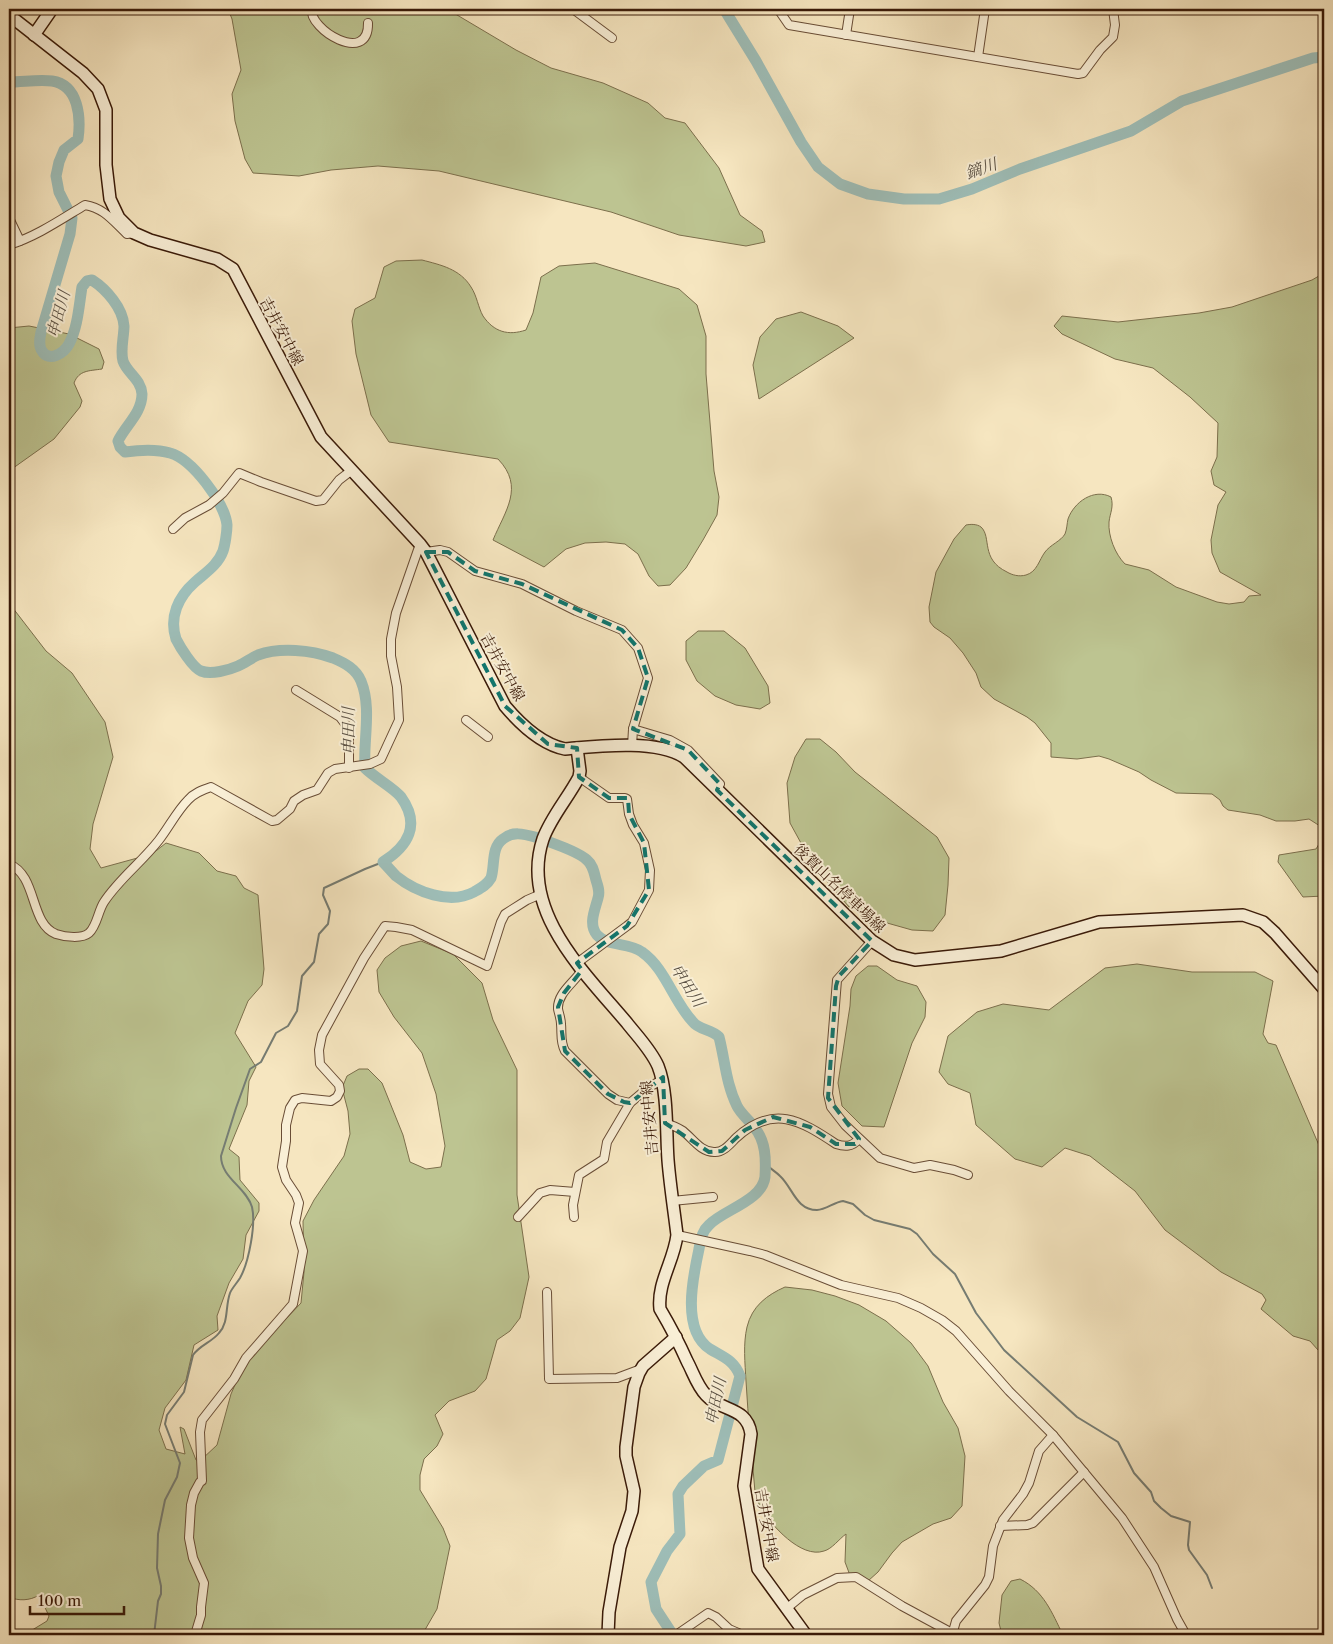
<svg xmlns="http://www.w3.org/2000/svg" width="1333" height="1644" font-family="'Libre Caslon Text','Noto Serif JP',serif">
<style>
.green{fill:#bdc491;stroke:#7c6f4c}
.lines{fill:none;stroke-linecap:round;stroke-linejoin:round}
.stream{stroke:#767c72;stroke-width:2}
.river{stroke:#9ebeb8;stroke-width:11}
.street-casing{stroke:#694d36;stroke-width:10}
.secondary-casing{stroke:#3a1a08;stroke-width:14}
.street{stroke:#f9efd6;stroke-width:8}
.secondary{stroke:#f9efd6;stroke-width:11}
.marked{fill:none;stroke:#0f766e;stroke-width:4;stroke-dasharray:10 6;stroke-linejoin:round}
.labels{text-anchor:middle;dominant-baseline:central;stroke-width:4;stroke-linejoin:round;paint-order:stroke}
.street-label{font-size:15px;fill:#3a1a08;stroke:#f9efd6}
.water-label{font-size:16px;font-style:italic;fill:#5d5346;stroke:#f9efd6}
</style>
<rect width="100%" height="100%" fill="#f6e6c0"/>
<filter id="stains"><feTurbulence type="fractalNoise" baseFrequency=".004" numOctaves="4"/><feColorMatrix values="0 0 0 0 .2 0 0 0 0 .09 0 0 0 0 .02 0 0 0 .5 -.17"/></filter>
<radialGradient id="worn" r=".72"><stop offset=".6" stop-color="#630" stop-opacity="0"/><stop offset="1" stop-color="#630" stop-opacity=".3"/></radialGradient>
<!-- green -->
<g class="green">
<polygon points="228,9 447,9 516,50 551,68 603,83 648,103 665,118 685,123 719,168 740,215 762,231 765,242 746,246 679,235 611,212 439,171 378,166 331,170 299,176 253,173 245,159 235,121 232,94 241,70 232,19"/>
<path d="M 422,260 C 441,265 460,269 471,287 C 477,296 478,307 483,316 C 494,332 508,336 526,330 L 533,313 L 541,277 L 559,266 L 595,263 L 679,289 L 697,305 L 706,336 L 706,374 L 714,471 L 719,497 L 717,515 L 703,540 L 686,568 L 670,585 L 658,586 L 649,576 L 638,554 L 625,544 L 606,542 L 585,543 L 566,549 L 544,567 L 493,540 C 505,511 525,487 498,459 L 389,442 L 371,415 L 356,354 L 352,321 L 355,309 L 375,298 L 384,267 L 396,261 Z"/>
<path d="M 1324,273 L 1324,896 L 1303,897 L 1278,862 L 1279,855 L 1316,849 L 1322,839 L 1323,828 L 1309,819 L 1295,821 L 1276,821 L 1260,815 L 1228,810 L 1223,806 L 1220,800 L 1212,794 L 1176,793 L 1151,780 L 1139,772 L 1109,759 L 1099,756 L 1077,759 L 1051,757 L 1051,743 L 1035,723 L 1027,717 L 994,699 L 981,687 L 976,673 L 963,653 L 950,638 L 934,627 L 930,622 L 929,607 L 936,572 L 954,539 L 966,525 C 971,524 977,524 981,527 C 992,537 980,559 1007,572 C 1012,575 1019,577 1026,575 C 1037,572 1039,560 1045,552 C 1050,545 1061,541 1065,534 C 1067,529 1067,523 1068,519 C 1074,502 1094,488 1111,497 C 1114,507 1110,513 1109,522 C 1108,536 1115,554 1125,564 L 1149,570 L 1176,587 L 1217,602 L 1229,604 L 1244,602 L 1249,596 L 1261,595 L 1220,572 L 1212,553 L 1211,540 L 1218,505 L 1226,492 L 1214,485 L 1211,471 L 1217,457 L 1218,423 L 1190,397 L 1153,368 L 1115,359 L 1062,334 L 1054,326 L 1062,316 L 1118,322 L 1199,313 L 1232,307 L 1312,280 Z"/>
<polygon points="801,312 838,326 854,338 759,399 753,365 760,337 776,319"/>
<path d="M 29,326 L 69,334 L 99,349 L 104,362 L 102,369 C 89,371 79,370 74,383 L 82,401 L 80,407 L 54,439 L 9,471 L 9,328 Z"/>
<path d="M 9,603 L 46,651 L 72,673 L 105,722 L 113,757 L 93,824 L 90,849 L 101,868 L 152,854 L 166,843 L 199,853 L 217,871 L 236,876 L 244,888 L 258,895 L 264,969 L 262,985 L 248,1001 L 235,1033 L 256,1067 L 249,1081 L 247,1105 L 229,1149 L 239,1157 L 240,1180 L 259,1203 L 259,1211 L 246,1235 L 243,1259 L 229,1283 L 217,1316 L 218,1330 L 194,1345 L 186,1380 L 165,1408 L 159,1430 L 166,1449 L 185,1454 L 180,1427 L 184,1429 L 196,1460 L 201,1460 L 217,1445 L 231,1394 L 245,1362 L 301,1303 L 304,1272 L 303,1221 L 314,1200 L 344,1156 L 350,1134 L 348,1111 L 342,1088 L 347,1076 L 359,1069 L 368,1069 L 382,1083 L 403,1135 L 410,1162 L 426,1169 L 441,1167 L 445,1146 L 436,1094 L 422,1053 L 394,1017 L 379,992 L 377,970 L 385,958 L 401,946 L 421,941 L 453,954 L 482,983 L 493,1020 L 517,1070 L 517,1195 L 529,1277 L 520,1318 L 510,1331 L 497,1340 L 486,1379 L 475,1391 L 449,1401 L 435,1415 L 443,1434 L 437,1446 L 424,1459 L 420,1475 L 420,1490 L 443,1528 L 450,1546 L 437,1609 L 422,1635 L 24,1635 L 47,1621 L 49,1616 L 39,1595 C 30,1601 18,1601 9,1597 L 9,667 L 11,657 L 9,647 Z"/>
<polygon points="698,631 724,631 745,648 768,686 770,703 760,709 736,705 715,696 697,681 686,660 686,641"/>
<polygon points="806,739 820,739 836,752 855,772 937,837 949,858 948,885 945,915 933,931 912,930 880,921 849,907 813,865 790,823 787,783 795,757"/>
<polygon points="1137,964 1192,972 1255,972 1273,981 1263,1034 1268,1043 1276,1045 1324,1157 1324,1351 1318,1350 1310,1341 1293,1336 1261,1309 1266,1300 1262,1294 1221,1272 1165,1230 1135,1191 1090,1156 1065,1148 1042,1167 1015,1159 976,1125 970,1093 948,1084 939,1072 948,1036 977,1012 1003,1004 1049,1010 1105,968"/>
<polygon points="868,966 877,966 897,980 917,986 926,1002 925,1017 912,1043 884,1127 862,1126 842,1106 838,1083 850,1006 851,989 856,976"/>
<path d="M 785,1287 L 812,1290 L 835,1296 L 859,1305 L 886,1321 L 911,1343 L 928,1366 L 943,1402 L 958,1428 L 965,1456 L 962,1506 L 951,1518 L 933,1524 L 902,1542 L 892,1553 L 878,1572 L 868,1581 L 851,1578 L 845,1562 L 846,1534 C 839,1539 832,1549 824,1551 C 801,1559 771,1525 760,1507 C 758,1502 757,1497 755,1492 C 752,1455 748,1418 746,1381 C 745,1363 743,1344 747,1327 C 752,1306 767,1295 785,1287 Z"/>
<path d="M 1020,1579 C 1044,1591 1052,1613 1063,1635 L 1002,1635 L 999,1623 L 1002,1595 L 1011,1581 Z"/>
</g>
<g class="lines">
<!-- stream -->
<g class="stream">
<path d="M 765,1163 C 770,1169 775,1171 780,1176 C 793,1188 796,1210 817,1210 C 826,1210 834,1202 843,1201 L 853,1204 L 865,1215 L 874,1220 L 910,1229 L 917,1234 L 933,1254 L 955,1274 L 976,1313 L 1004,1350 L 1077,1417 L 1118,1442 L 1134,1473 L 1151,1492 L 1154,1501 L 1161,1508 L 1171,1516 L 1190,1522 L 1188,1545 L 1189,1550 L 1207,1575 L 1212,1588"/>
<path d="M 154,1635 L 158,1601 L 161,1594 L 161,1586 L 157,1568 L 158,1534 L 165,1500 L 177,1477 L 180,1463 L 165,1424 L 167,1415 L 184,1392 L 193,1355 C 200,1345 212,1342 219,1333 C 229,1322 225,1307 230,1293 C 232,1288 237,1283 240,1278 C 249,1262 256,1224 252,1207 C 246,1187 221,1178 221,1156 L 236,1108 L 250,1069 L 261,1062 L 276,1033 L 288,1026 L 297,1011 L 302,976 L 314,962 L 319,934 L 328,924 L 330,911 L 323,895 L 324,888 L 365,869 L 383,862"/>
</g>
<!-- river -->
<g class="river">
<polyline points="724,9 756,61 801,142 818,167 840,184 868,194 904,199 939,199 972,189 1020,169 1131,131 1182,101 1313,58 1324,57"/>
<path d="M 9,82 C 23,82 39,79 52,81 C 79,85 81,118 78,139 L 64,150 L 59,162 L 56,176 L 59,192 L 72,218 L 70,234 L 41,332 C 40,338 38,345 42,351 C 49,363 64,353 69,344 C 78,327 79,305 82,287 L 87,281 L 92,280 C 106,289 123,308 124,326 C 124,337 120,350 123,361 C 127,373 141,379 142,394 C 142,413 125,426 118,441 L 120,447 L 125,452 C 139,450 157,449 170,453 C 192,459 225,503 227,525 C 227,532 225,545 223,551 C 218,565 205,573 195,582 C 178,597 169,617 176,639 C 180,647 193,668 201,671 C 211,675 229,670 238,666 C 245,663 251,658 258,655 C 280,647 311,650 333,658 C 345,663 356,669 361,681 C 372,708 363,740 365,768 C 375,778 394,788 401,797 C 421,825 408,846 383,862 C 388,867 392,872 396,876 C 416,892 450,905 474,892 C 481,888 487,885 491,878 C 495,866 491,847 503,839 C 512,831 524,834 535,837 C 547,841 578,851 587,860 C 593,865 594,872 596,880 C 598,886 600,892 598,898 C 595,910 588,924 597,935 C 608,947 629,942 642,952 C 666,969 673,1001 693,1022 C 699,1030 711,1029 719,1037 C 725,1060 726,1084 737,1106 C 741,1114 749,1120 754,1127 C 766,1141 766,1159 765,1177 C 762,1201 723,1210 709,1225 C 702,1231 700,1241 699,1249 C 693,1277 681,1330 710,1349 C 723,1357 734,1360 740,1376 L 718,1460 L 704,1466 L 683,1486 L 678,1494 L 680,1534 L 667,1551 L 651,1582 L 656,1609 L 673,1635"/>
</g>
<!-- street casing -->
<g class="street-casing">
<g id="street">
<path d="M 312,9 C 308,29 369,66 368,23"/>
<polyline points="573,9 612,38"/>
<polyline points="778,9 789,25 1078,74 1083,73 1100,50 1113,37 1115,25 1113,9"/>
<polyline points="846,35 850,9"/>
<polyline points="978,57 985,9"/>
<polyline points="9,218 20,241"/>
<path d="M 9,245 C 37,236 60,220 85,205 C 104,208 113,221 127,234 L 134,233"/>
<polyline points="173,529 185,518 209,505 223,493 239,473 261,482 316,501 323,500 339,480 352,470"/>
<polyline points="426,552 440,550 448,552 475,571 522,584 576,611 622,630 638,648 648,678 633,729 632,746"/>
<polyline points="296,690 340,717 346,725 349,735 349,768"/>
<polyline points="466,720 488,737"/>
<polyline points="633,729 670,740 688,750 720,784 717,790"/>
<path d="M 9,864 C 38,876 29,923 56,934 C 65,937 82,939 89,933 C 97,926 98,911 104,902 C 119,879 142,862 159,840 C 169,827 177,811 188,800 C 194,793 202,790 211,787 L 272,821 L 277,820 L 290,809 L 294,801 L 303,795 L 317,790 L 328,773 L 335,769 L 370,764 L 381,759 L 399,720 L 397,687 L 391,656 L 391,639 L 396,613 L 420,544"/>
<polyline points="872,941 837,980 828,1094 831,1107 845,1125 880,1158 914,1168 930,1165 954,1170 968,1175"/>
<polyline points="577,963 627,926 632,922 649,890 650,870 644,843 633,825 629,814 627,799 625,798 609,798 579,777"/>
<path d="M 582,970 C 575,982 557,993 558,1009 C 559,1014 561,1019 561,1024 C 562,1034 560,1042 565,1051 L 608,1094 L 617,1100 L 630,1103"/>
<path d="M 665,1123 C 672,1125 677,1127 683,1131 C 693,1139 701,1152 714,1152 C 723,1153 730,1144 736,1138 C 773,1104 800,1120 836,1144 C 845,1147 852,1147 859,1139"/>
<polyline points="672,1201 713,1197"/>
<polyline points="518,1217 540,1193 550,1190 575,1192"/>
<polyline points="574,1217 573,1205 579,1175 604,1159 607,1142 630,1103 649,1087 662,1080"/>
<polyline points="677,1235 750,1251 765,1255 841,1285 898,1298 921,1308 942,1320 956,1331 1009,1391 1053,1435 1122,1518 1154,1567 1177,1619 1186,1635"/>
<polyline points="547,1292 549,1379 617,1378 641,1369"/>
<polyline points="1000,1526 1027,1525 1033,1523 1084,1472"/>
<polyline points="786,1609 803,1595 837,1578 856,1577 902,1606 952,1633"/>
<polyline points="195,1635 201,1615 201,1607 204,1583 193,1558 189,1538 191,1505 194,1493 200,1482 202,1481 200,1432 202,1420 234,1379 246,1358 293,1304 303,1251 295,1223 299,1203 296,1195 286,1180 282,1167 286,1141 286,1125 290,1108 295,1100 302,1098 331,1101 337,1097 340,1091 339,1085 320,1064 319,1050 322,1035 364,958 385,926 396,927 412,930 487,966 501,922 505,914 527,900 541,894"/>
<polyline points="676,1635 708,1613 716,1617 729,1629 743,1635"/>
<polyline points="952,1635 956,1621 985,1585 989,1577 993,1546 1003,1520 1023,1494 1029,1483 1039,1451 1053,1435"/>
<polyline points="1241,1635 1252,1635"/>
</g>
</g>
<!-- secondary casing -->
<g class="secondary-casing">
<g id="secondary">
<path d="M 9,15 L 83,73 L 98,89 L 106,110 L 106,165 L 110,199 L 119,218 L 134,233 L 150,240 L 217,259 L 233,269 L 321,437 L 420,544 L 426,552 L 505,706 C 521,725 541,744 565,749 C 598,746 656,739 684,757 L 872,941 L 894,955 L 915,960 L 1001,951 L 1099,922 L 1243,915 L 1263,922 L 1275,933 L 1324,989"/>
<polyline points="34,35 52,9"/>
<path d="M 577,748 L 580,771 L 579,777 C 568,798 551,817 543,839 C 519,911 585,973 627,1023 C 638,1037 651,1050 658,1066 C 668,1091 666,1133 668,1160 C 670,1185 674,1210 677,1235 C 674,1261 657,1283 660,1309 C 670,1326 679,1343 687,1361 C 693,1372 697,1386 706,1395 C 721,1412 747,1406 751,1434 L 744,1486 L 758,1569 L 806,1635"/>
<polyline points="608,1635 609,1612 620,1547 632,1511 634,1491 626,1456 626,1447 634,1387 639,1373 643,1366 676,1337"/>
</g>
</g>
<!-- street -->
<use href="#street" class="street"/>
<!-- secondary -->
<use href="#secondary" class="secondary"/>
</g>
<!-- marked area -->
<path class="marked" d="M 426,552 L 448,552 L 475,571 L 522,584 L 622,630 L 638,648 L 648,678 L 633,729 L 688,750 L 720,784 L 717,790 L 872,941 L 839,976 L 836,986 L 828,1098 L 859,1139 L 855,1144 L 836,1144 L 810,1127 L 773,1117 L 745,1130 L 722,1151 L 709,1152 L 665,1123 L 663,1077 L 630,1103 L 624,1102 L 608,1094 L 565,1051 L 558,1007 L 564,993 L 582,970 L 577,963 L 627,926 L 649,890 L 644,843 L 629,814 L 628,798 L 609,798 L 579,777 L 577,748 L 548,744 L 505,706 Z"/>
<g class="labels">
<!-- street labels -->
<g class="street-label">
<text transform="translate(282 331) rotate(62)">吉井安中線</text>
<text transform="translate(503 667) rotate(61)">吉井安中線</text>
<text transform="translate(840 888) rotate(44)">後賀山名停車場線</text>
<text transform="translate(649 1118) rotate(-95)">吉井安中線</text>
<text transform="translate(767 1525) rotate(80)">吉井安中線</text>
</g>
<!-- water labels -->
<g class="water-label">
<text transform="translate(981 168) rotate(-19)">鏑川</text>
<text transform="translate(58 314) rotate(-75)">申田川</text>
<text transform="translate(348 731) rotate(-90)">申田川</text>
<text transform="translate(688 985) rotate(57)">申田川</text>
<text transform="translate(715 1401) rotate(-78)">申田川</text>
</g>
</g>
<!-- margin -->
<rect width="1333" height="1644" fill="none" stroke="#f6e6c0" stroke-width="30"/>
<rect x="10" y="10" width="1313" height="1624" fill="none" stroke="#3a1a08" stroke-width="2.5"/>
<rect x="15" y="15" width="1303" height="1614" fill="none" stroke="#3a1a08"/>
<!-- scale -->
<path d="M30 1606v8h94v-8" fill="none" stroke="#3a1a08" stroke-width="2.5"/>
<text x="38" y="1606" font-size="15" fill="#3a1a08" stroke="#f9efd6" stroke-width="4" paint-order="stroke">100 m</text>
<rect width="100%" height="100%" filter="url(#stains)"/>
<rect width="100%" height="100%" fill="url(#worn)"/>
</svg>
